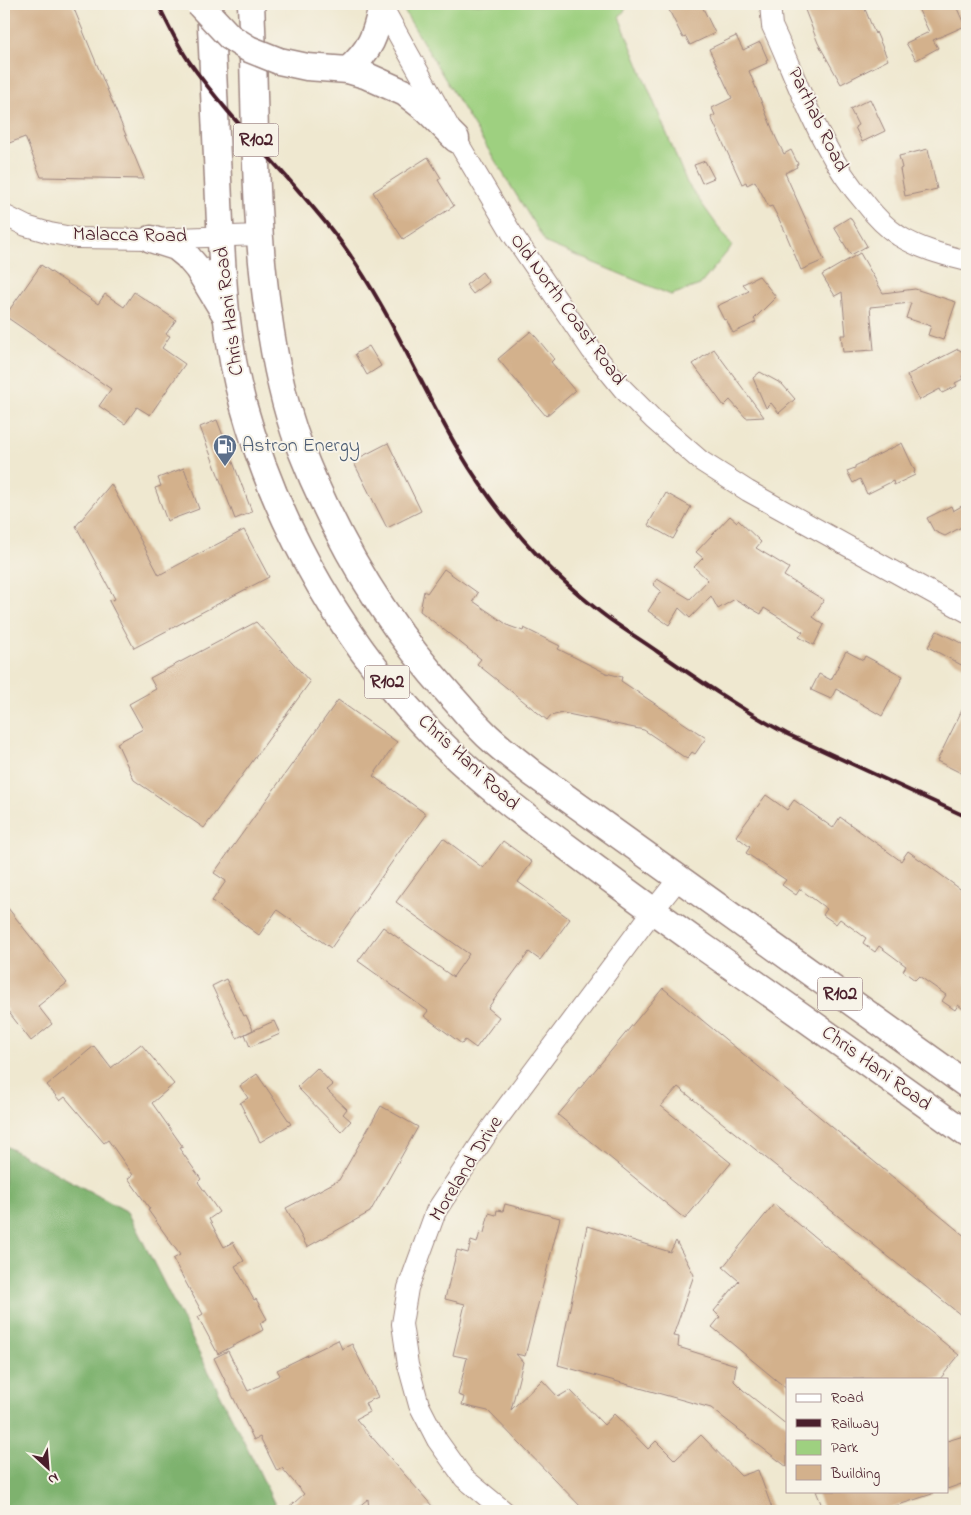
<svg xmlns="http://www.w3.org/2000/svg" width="971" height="1515" font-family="'Indie Flower',sans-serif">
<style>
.green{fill:#9ed080;stroke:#747856}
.forest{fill:#7eb26e;stroke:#64684c}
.building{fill:#d3b18c}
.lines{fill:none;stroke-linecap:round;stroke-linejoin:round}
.minor-casing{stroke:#9c847e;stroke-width:22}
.major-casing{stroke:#9c847e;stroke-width:29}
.minor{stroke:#fff;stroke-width:20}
.major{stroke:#fff;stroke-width:26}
.rail{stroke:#4a1f2b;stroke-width:4}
.major-bridge-casing{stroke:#9c847e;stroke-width:29;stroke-linecap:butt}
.major-bridge{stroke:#fff;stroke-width:26}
.labels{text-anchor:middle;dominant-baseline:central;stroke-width:4;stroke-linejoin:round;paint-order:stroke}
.shield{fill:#f7f3e8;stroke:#7e5f64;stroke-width:1}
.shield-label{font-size:19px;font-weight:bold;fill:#4a1f2b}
.street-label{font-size:20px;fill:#4a1f2b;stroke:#f7f3e8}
.service-label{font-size:20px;fill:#4e5e75;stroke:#f7f3e8;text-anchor:start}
</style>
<rect width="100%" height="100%" fill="#f7f3e8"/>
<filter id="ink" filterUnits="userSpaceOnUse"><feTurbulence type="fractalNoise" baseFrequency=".02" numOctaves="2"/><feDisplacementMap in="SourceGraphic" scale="10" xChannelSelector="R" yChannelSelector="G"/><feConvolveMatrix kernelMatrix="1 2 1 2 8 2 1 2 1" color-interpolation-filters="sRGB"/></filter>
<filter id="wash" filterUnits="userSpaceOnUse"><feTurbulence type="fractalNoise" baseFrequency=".0096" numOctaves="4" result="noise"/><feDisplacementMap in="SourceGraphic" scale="20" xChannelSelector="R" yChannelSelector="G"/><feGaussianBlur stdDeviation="1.12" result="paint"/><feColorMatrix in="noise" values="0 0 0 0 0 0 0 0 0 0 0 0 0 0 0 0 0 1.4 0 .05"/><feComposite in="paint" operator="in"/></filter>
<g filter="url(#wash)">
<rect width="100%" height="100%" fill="#efe8d0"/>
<!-- green -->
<polygon class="green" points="400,4 630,4 619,17 687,183 732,246 700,285 671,295 546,243 459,102"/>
<!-- forest -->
<polygon class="forest" points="4,1145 128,1212 257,1467 275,1505 276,1511 4,1511"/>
<g id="blocks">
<!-- building -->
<g class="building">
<polygon points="4,4 72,4 144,179 41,177 25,137 4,145"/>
<polygon points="666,4 701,4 715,33 690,45 686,37 683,38"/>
<polygon points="822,4 863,4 875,34 876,32 888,60 841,84 818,43 805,10"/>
<polygon points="916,4 938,4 940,8 950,4 955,4 965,26 933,40 938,48 916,60 906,43 929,32"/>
<polygon points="736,36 743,50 760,42 768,60 766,61 767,63 749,71 776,138 784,154 791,150 798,164 796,165 797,167 785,173 824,260 801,270 784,229 772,206 769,207 755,181 747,185 746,182 742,184 711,117 715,115 712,108 732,98 709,49"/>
<polygon points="870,99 885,131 862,142 855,127 858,125 850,109"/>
<polygon points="928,149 937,189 905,196 900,169 902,168 899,156"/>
<polygon points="428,157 441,178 438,180 454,206 403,239 373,192"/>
<polygon points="705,161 714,178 702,183 694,165"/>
<polygon points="850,217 867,246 851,255 834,227"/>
<polygon points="860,253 883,293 915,289 956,302 943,340 928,335 931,326 906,318 911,303 870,307 874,350 843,352 841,335 846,335 842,292 835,296 822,275"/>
<polygon points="41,265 98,304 105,294 124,307 134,292 176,320 166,334 170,336 162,348 185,364 150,415 137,407 125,424 99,406 111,389 5,316"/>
<polygon points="482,272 489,282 473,294 466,285"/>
<polygon points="759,276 776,297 754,319 756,322 733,333 726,319 724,320 717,306 749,291 743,284"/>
<polygon points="531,331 554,359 551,362 575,391 546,416 498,359"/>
<polygon points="369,346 381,366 367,375 355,354"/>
<polygon points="714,349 764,417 746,418 730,400 724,406 693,364"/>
<polygon points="958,349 967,355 967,373 962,376 963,379 955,383 957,386 942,393 940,389 919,400 907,375"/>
<polygon points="760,372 782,384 795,399 779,413 771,403 766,408 753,378"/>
<polygon points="217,420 252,512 235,519 200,427"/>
<polygon points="388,443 421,511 387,528 353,461"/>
<polygon points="902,443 915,471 914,472 915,475 894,485 893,481 867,494 860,479 853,483 847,471 855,468 855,466"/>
<polygon points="184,468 199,509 167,521 155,488 161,486 158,478"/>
<polygon points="111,484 159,575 244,530 269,577 134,648 109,601 115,599 76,526"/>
<polygon points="666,493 691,507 673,539 648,525"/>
<polygon points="967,503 967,524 945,536 934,531 927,518 951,506 953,511"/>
<polygon points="730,516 737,522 738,520 761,542 756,548 789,568 784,576 824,600 813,617 824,625 814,645 799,637 803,632 764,608 761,614 735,599 718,609 711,596 690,618 679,608 669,625 648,611 661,591 653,584 657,579 690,599 708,580 694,567 703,558 696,552"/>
<polygon points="444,569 478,593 473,601 509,626 523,631 524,628 560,646 558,649 606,673 622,677 621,681 706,738 695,754 692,752 687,759 644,730 563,713 550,716 547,720 477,664 481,659 420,611 424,591 427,593"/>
<polygon points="256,622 310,682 204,828 134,780 117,743 143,729 129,704 156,689 150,678"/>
<polygon points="937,631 967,646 967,668 928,647"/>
<polygon points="846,651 863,660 865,656 903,676 882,716 836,689 831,699 811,690 819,674 831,680"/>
<polygon points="338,700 397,742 373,776 426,814 331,948 277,910 259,935 212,901 226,881 214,873"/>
<polygon points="967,700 967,776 937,761"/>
<polygon points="766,795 787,810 794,800 833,828 840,817 901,861 908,851 967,894 967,1012 958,1005 955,1010 942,1001 946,995 919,976 915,980 903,971 906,966 879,946 875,952 863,943 866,938 840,919 836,924 823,915 827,909 800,889 796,895 782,885 786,880 746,853 750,847 736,836"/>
<polygon points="443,838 483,868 503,841 532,862 518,882 570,919 540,960 529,952 488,1008 499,1017 476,1048 465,1040 462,1044 424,1016 428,1011 358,961 383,927 453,977 469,954 396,902"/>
<polygon points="4,903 67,983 38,1006 52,1024 31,1041 4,1006"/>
<polygon points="226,979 244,1016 246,1015 253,1030 237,1038 212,986"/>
<polygon points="663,988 967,1238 967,1320 678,1087 661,1106 731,1163 685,1219 558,1115"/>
<polygon points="274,1021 280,1034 250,1047 245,1034"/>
<polygon points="141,1044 174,1084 152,1103 183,1147 179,1148 201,1179 198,1182 219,1212 209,1219 224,1247 233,1242 244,1261 235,1266 254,1300 256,1299 267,1319 260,1323 263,1330 218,1354 198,1317 203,1314 173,1259 180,1255 148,1210 150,1209 128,1178 133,1175 108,1140 104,1143 65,1097 60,1101 47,1085 94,1046 111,1068"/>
<polygon points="317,1068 333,1085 327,1090 347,1109 343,1114 351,1121 341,1132 297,1087"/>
<polygon points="257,1074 291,1124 260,1142 240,1103 248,1098 240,1086"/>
<polygon points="381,1106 418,1127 370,1212 307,1247 286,1208 339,1180"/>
<polygon points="505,1204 560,1218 525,1356 516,1354 523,1362 511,1410 542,1380 558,1397 570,1390 604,1425 614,1414 648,1449 656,1441 675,1460 701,1435 741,1476 758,1470 773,1511 585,1511 488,1411 462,1405 464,1397 458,1395 467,1358 453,1355 465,1304 445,1299 457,1250 468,1253 471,1241 477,1243 480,1232 484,1233 489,1213 496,1215 497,1210 503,1211"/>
<polygon points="774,1204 959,1355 940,1379 787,1379 787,1389 712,1327 720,1317 714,1311 739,1281 723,1267"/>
<polygon points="587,1226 670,1252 676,1241 694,1275 673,1336 679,1337 678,1347 736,1365 734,1381 743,1390 787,1425 787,1467 711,1408 558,1365"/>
<polygon points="338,1340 342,1349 352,1344 378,1397 365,1403 369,1412 356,1419 433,1507 426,1508 426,1511 369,1511 368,1499 353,1511 285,1511 304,1494 282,1468 277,1471 260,1437 254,1440 214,1358 228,1351 248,1391 280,1375 277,1370"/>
<polygon points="967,1435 967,1482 947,1489 947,1441"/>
<polygon points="816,1491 932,1491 932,1494 880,1511 824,1511"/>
</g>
</g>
</g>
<g filter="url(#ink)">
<use href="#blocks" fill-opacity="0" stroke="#9c847e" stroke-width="1"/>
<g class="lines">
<!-- minor casing -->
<g class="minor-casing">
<g id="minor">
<polyline points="381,4 456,139 511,232 592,351 623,389 654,420 701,461 748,491 967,612"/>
<path d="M 770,4 L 772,26 L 778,39 C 803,96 824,157 866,204 C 875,216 887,228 899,236 C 920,249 944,255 967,261"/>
<polyline points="4,215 26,226 50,233 77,238 151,239 259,235"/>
<polyline points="504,1511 464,1478 437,1440 419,1405 408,1365 402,1324 408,1288 436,1211 491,1128 653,911 679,878"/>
</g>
</g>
<!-- major casing -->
<g class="major-casing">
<g id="major">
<path d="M 210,4 C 214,77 216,150 220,223 C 223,284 226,345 243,404 C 278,530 347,649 440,742 C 481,783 528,818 575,853 C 618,885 661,917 705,948 C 793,1009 880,1072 967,1134"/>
<path d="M 251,4 C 256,106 253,210 268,312 C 274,356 283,403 299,445 C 335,538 384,622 451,696 C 465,711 477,727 492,740 C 505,752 519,762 532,773 L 967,1085"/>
<polyline points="279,61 307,67 348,70 365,75 405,93 427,110 456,139"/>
<path d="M 348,70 C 371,49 375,37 382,6"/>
<polyline points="151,239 176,247 187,256 198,269 225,314"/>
</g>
</g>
<!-- minor -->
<use href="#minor" class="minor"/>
<!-- major -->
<use href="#major" class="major"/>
<!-- rail -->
<path class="rail" d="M 158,4 C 167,23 176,42 188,60 C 234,126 295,180 343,245 C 390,310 419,383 459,451 C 494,510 540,564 594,607 C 614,624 637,637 658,652 C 700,681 742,710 787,734 L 967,817"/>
<!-- major-bridge casing -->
<g class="major-bridge-casing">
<polyline id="major-bridge" points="199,4 230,37 249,49 279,61"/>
</g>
<!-- major-bridge -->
<use href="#major-bridge" class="major-bridge"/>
</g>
</g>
<!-- icons -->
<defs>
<g id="fuel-pin" transform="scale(1.25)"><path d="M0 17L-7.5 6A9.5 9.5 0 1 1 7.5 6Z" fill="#5c6f8a" stroke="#f7f3e8"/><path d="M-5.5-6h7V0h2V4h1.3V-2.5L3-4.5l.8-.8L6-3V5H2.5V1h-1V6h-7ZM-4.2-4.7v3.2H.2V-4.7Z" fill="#fff"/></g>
</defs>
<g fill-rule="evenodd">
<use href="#fuel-pin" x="225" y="446"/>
</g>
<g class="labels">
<!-- shield labels -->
<g class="shield">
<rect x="233.5" y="123.5" width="45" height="33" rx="4"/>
<rect x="364.5" y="665.5" width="45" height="33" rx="4"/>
<rect x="817.5" y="977.5" width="45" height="33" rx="4"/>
</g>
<g class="shield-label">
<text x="256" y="140">R102</text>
<text x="387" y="682">R102</text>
<text x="840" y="994">R102</text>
</g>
<!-- street labels -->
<g class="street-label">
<text transform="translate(817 120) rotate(64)">Parthab Road</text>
<text transform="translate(130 236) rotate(1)">Malacca Road</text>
<text transform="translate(567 310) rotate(54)">Old North Coast Road</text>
<text transform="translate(230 311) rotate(-97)">Chris Hani Road</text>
<text transform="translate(468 763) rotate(43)">Chris Hani Road</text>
<text transform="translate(876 1069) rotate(36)">Chris Hani Road</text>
<text transform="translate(467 1169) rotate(-58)">Moreland Drive</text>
</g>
<!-- service labels -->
<g class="service-label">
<text x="242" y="446">Astron Energy</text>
</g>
</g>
<!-- margin -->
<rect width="971" height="1515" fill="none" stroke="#f7f3e8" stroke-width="20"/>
<!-- legend -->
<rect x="786" y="1378" width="162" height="115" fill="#f7f3e8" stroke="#b29e9c"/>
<rect x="796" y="1394" width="25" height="8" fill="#ffffff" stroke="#b29e9c"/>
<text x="831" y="1402" font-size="15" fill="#4a1f2b">Road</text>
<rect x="796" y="1419" width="25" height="8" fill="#4a1f2b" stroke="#b29e9c"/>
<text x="831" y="1428" font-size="15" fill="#4a1f2b">Railway</text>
<rect x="796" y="1440" width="25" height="15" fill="#9ed080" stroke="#b29e9c"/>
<text x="831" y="1452" font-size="15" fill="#4a1f2b">Park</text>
<rect x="796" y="1465" width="25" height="15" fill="#d3b18c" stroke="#b29e9c"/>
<text x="831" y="1478" font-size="15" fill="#4a1f2b">Building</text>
<!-- north arrow -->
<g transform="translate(48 1468) rotate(154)" stroke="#f7f3e8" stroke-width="4" paint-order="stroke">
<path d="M0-4L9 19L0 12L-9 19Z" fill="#4a1f2b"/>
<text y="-8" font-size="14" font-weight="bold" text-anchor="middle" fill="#4a1f2b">N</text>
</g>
</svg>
